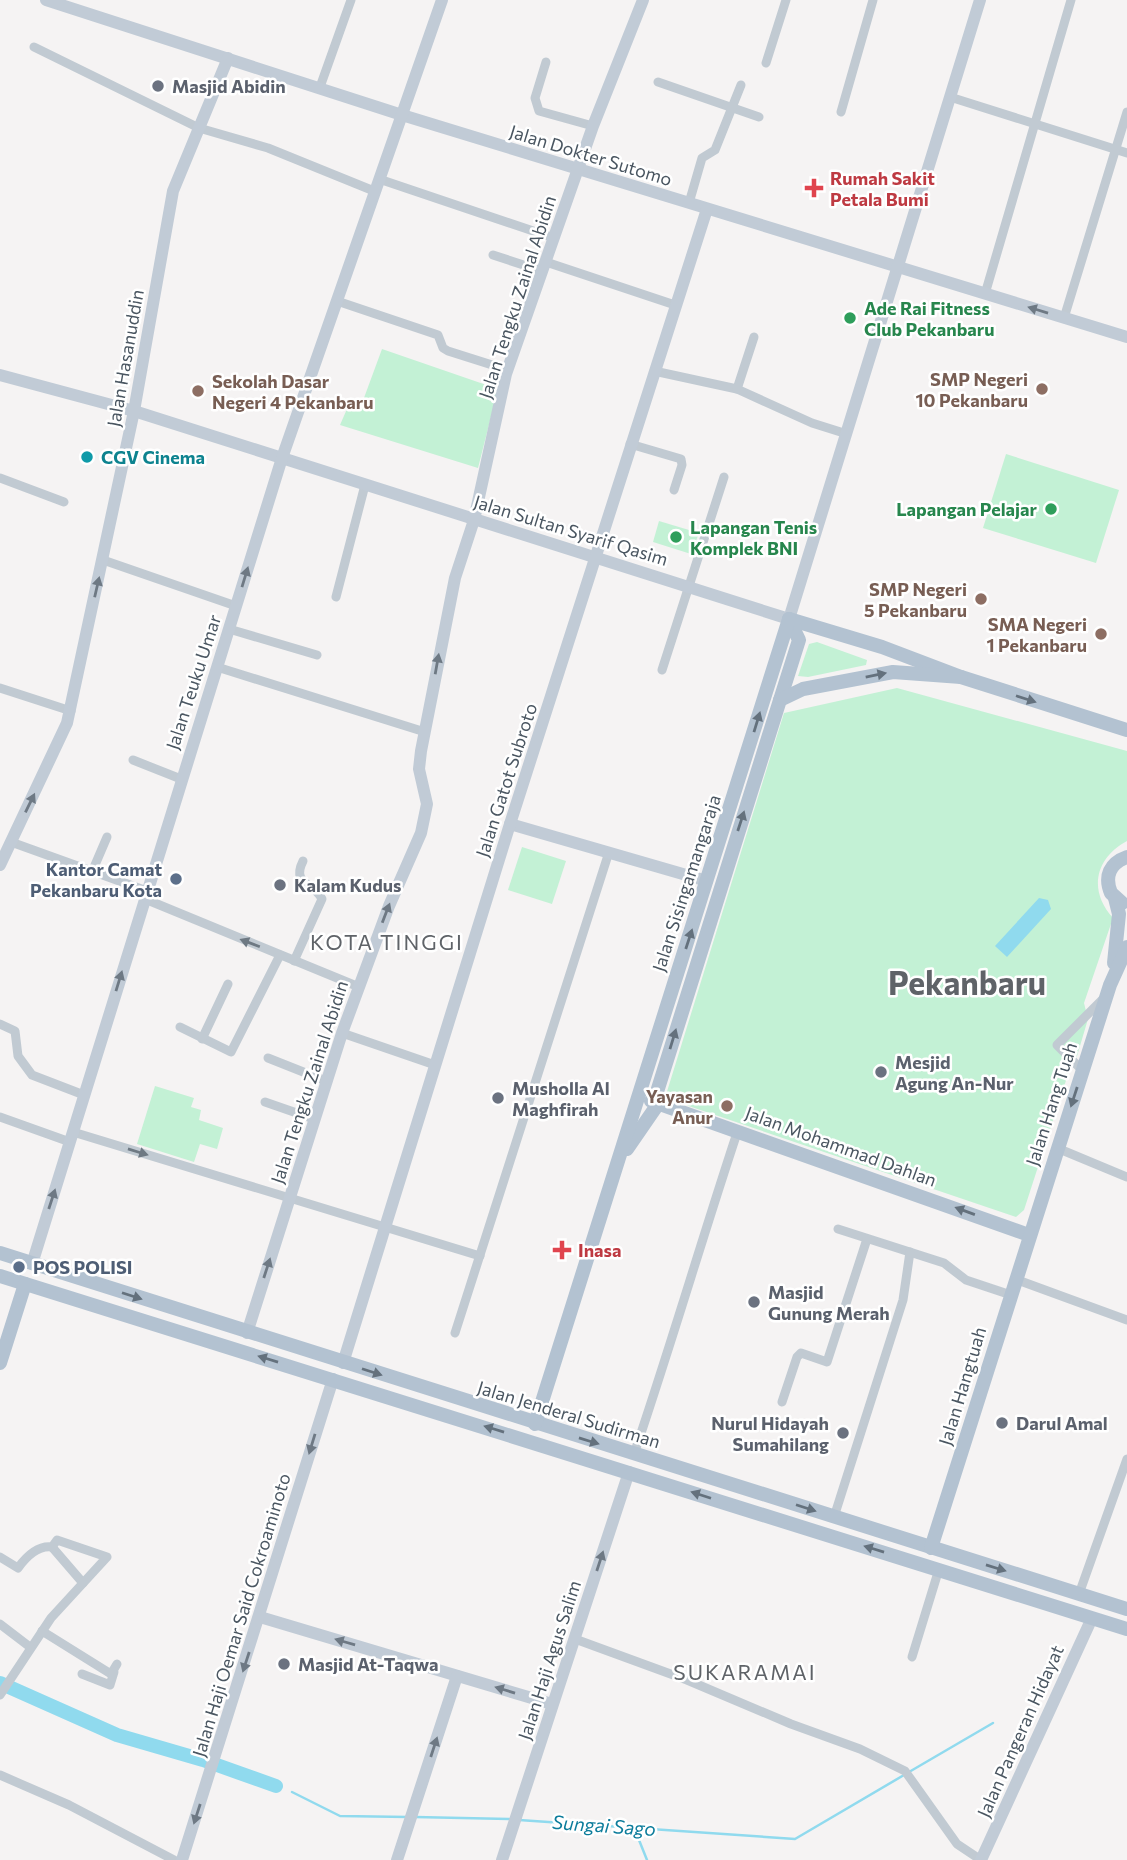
<svg xmlns="http://www.w3.org/2000/svg" width="1127" height="1860" font-family="Commissioner,sans-serif">
<style>
.green{fill:#c3f1d5}
.water{fill:#90daee}
.lines{fill:none;stroke-linecap:round;stroke-linejoin:round}
.stream{stroke:#90daee;stroke-width:2.5}
.river{stroke:#90daee;stroke-width:14}
.street{stroke:#c1cad2;stroke-width:9}
.secondary{stroke:#c1cbd6;stroke-width:12}
.primary{stroke:#b3c2d1;stroke-width:14}
.oneway{fill:#6e7984}
.oneway2{fill:#64717d}
.oneway3{fill:#6e7983}
.worship-dot{fill:#6b7280;stroke:#fff;stroke-width:2.5}
.health-dot{fill:#e0444e;stroke:#fff;stroke-width:2.5}
.leisure-dot{fill:#2e9e5b;stroke:#fff;stroke-width:2.5}
.education-dot{fill:#8d6e63;stroke:#fff;stroke-width:2.5}
.culture-dot{fill:#0f9aa8;stroke:#fff;stroke-width:2.5}
.service-dot{fill:#5c6f8a;stroke:#fff;stroke-width:2.5}
.labels{text-anchor:middle;dominant-baseline:central;stroke-width:5;stroke-linejoin:round;paint-order:stroke}
.worship-label{font-size:18px;font-weight:bold;fill:#5b616d;stroke:#fff;text-anchor:start}
.street-label{font-size:18px;fill:#4a5661;stroke:#fff}
.health-label{font-size:18px;font-weight:bold;fill:#be3a42;stroke:#fff;text-anchor:start}
.leisure-label{font-size:18px;font-weight:bold;fill:#27864d;stroke:#fff;text-anchor:start}
.education-label{font-size:18px;font-weight:bold;fill:#785e54;stroke:#fff;text-anchor:end}
.culture-label{font-size:18px;font-weight:bold;fill:#0d838f;stroke:#fff;text-anchor:start}
.service-label{font-size:18px;font-weight:bold;fill:#4e5e75;stroke:#fff;text-anchor:end}
.water-label{font-size:19px;font-style:italic;fill:#0c7c9b;stroke:#fff}
.quarter-label{font-size:21px;letter-spacing:2px;fill:#5f6368;stroke:#fff}
.town-label{font-size:32px;font-weight:bold;fill:#5f6368;stroke:#fff}
</style>
<rect width="100%" height="100%" fill="#f5f3f3"/>
<!-- green -->
<g class="green">
<polygon points="382,349 498,389 478,468 340,425 350,402 361,406"/>
<polygon points="1006,454 1119,490 1096,563 983,528"/>
<polygon points="659,521 699,533 691,554 653,542"/>
<polygon points="817,642 867,660 866,665 808,677 798,676 809,644"/>
<path d="M 897,688 L 1127,751 L 1127,841 C 1095,858 1088,891 1113,918 L 1084,1003 L 1088,1019 L 1077,1056 L 1071,1065 L 1024,1210 L 1016,1217 L 665,1098 L 784,713 Z"/>
<polygon points="522,847 566,861 552,904 508,890"/>
<polygon points="155,1086 194,1098 191,1107 201,1110 199,1120 223,1128 217,1149 200,1144 194,1162 137,1144"/>
</g>
<!-- water -->
<polygon class="water" points="1039,898 1048,900 1051,909 1007,957 995,946"/>
<g class="lines">
<!-- stream -->
<g class="stream">
<polyline points="909,1772 993,1723"/>
<polyline points="292,1792 340,1816 408,1817"/>
<polyline points="415,1817 509,1819"/>
<polyline points="519,1820 795,1839 904,1775"/>
<polyline points="635,1830 647,1860"/>
</g>
<!-- river -->
<polyline class="river" points="0,1683 117,1735 203,1760 276,1786"/>
<!-- street -->
<g class="street">
<polyline points="34,47 199,128 268,148 374,191"/>
<polyline points="546,62 535,98 539,111 593,126"/>
<polyline points="766,63 786,0"/>
<polyline points="658,82 759,117"/>
<polyline points="320,87 351,0"/>
<polyline points="950,97 1127,153"/>
<polyline points="841,112 873,0"/>
<polyline points="379,179 554,238"/>
<polyline points="689,203 702,158 715,150 741,85"/>
<polyline points="493,255 542,271"/>
<polyline points="546,262 675,305"/>
<polyline points="985,294 1071,0"/>
<polyline points="337,301 438,335 443,348 448,351 508,370"/>
<polyline points="1064,318 1127,112"/>
<polyline points="654,371 737,389 812,423 847,434"/>
<polyline points="737,389 754,337"/>
<polyline points="630,444 681,459 682,465 674,490"/>
<polyline points="0,478 64,502"/>
<polyline points="103,560 236,606"/>
<polyline points="336,597 365,485"/>
<polyline points="229,629 317,655"/>
<polyline points="217,667 425,732"/>
<polyline points="662,670 724,477"/>
<polyline points="0,688 71,711"/>
<polyline points="133,760 181,779"/>
<polyline points="11,842 147,891"/>
<polyline points="92,872 107,837"/>
<polyline points="145,899 359,987"/>
<path d="M 294,961 L 322,899 C 314,882 291,885 303,861"/>
<polyline points="0,1024 15,1031 18,1056 32,1075 84,1095"/>
<polyline points="180,1027 231,1052 280,955"/>
<polyline points="342,1033 435,1065"/>
<polyline points="202,1039 228,984"/>
<polyline points="268,1058 326,1081"/>
<polyline points="1082,1070 1057,1045 1102,1000"/>
<polyline points="265,1102 314,1119"/>
<polyline points="0,1117 70,1142"/>
<polyline points="73,1132 480,1256"/>
<polyline points="1057,1148 1127,1177"/>
<polyline points="838,1229 944,1263 966,1280 1011,1295"/>
<polyline points="1015,1279 1127,1320"/>
<polyline points="455,1333 609,852"/>
<polyline points="782,1402 797,1357 801,1353 827,1362 867,1239"/>
<path d="M 634,1454 C 670,1348 701,1242 736,1136 L 740,1131"/>
<polyline points="834,1517 903,1300 910,1252"/>
<polyline points="52,1547 83,1583"/>
<path d="M 0,1557 L 18,1568 C 26,1557 37,1545 52,1547 L 57,1540 L 107,1557 L 51,1618 L 0,1695"/>
<polyline points="1079,1594 1127,1459"/>
<polyline points="0,1624 30,1647"/>
<polyline points="42,1631 111,1674 117,1664"/>
<polyline points="575,1639 687,1680 791,1724 860,1749 905,1771 957,1844 981,1860"/>
<polyline points="912,1657 939,1569"/>
<polyline points="82,1674 110,1685 114,1672"/>
<polyline points="0,1775 69,1805 174,1860"/>
</g>
<!-- secondary -->
<g class="secondary">
<polyline points="46,0 402,115 1127,337"/>
<polyline points="0,375 134,411 789,619 980,0"/>
<polyline points="510,824 707,881"/>
<polyline points="0,865 67,723 134,411 173,191 228,58"/>
<polyline points="32,1264 282,458 442,0"/>
<polyline points="247,1333 342,1033 389,906 421,833 427,804 419,769 421,751 455,578 474,520 506,374 593,126 643,0"/>
<polyline points="343,1363 510,824 707,209"/>
<polyline points="260,1617 552,1704"/>
<polyline points="182,1860 333,1379"/>
<polyline points="397,1860 457,1676"/>
<polyline points="502,1860 629,1472"/>
<polyline points="981,1860 1092,1618"/>
</g>
<!-- primary -->
<g class="primary">
<polyline points="789,619 882,647 961,677 1127,730"/>
<polyline points="780,700 799,640 789,619"/>
<path d="M 1122,903 L 1111,893 C 1104,876 1110,863 1127,857"/>
<polyline points="1114,963 1119,914 1115,898"/>
<polyline points="651,1101 1029,1235"/>
<polyline points="627,1149 658,1104 656,1095 780,700 803,689 893,672 961,677"/>
<polyline points="0,1253 1127,1609"/>
<polyline points="0,1276 1127,1629"/>
<polyline points="0,1363 25,1284"/>
<polyline points="535,1424 789,619"/>
<polyline points="931,1548 1110,985 1127,947"/>
</g>
</g>
<!-- one-way arrows -->
<defs><path id="oneway-solid" d="M-6-.8H1V-3.2L6.5 0L1 3.2V.8H-6Z" transform="scale(1.75)"/></defs>
<g class="oneway">
<use href="#oneway-solid" transform="translate(1038 310) rotate(-163)"/>
<use href="#oneway-solid" transform="translate(245 577) rotate(-73)"/>
<use href="#oneway-solid" transform="translate(97 587) rotate(-77)"/>
<use href="#oneway-solid" transform="translate(437 664) rotate(-80)"/>
<use href="#oneway-solid" transform="translate(30 803) rotate(-64)"/>
<use href="#oneway-solid" transform="translate(386 913) rotate(-69)"/>
<use href="#oneway-solid" transform="translate(119 981) rotate(-73)"/>
<use href="#oneway-solid" transform="translate(52 1199) rotate(-72)"/>
<use href="#oneway-solid" transform="translate(267 1268) rotate(-72)"/>
<use href="#oneway-solid" transform="translate(312 1444) rotate(107)"/>
<use href="#oneway-solid" transform="translate(600 1561) rotate(-72)"/>
<use href="#oneway-solid" transform="translate(345 1642) rotate(-164)"/>
<use href="#oneway-solid" transform="translate(246 1662) rotate(108)"/>
<use href="#oneway-solid" transform="translate(505 1690) rotate(-163)"/>
<use href="#oneway-solid" transform="translate(434 1747) rotate(-72)"/>
<use href="#oneway-solid" transform="translate(197 1814) rotate(108)"/>
</g>
<g class="oneway2">
<use href="#oneway-solid" transform="translate(876 675) rotate(-11)"/>
<use href="#oneway-solid" transform="translate(1026 699) rotate(18)"/>
<use href="#oneway-solid" transform="translate(757 722) rotate(-73)"/>
<use href="#oneway-solid" transform="translate(741 821) rotate(-72)"/>
<use href="#oneway-solid" transform="translate(689 939) rotate(-72)"/>
<use href="#oneway-solid" transform="translate(673 1039) rotate(-73)"/>
<use href="#oneway-solid" transform="translate(1074 1097) rotate(108)"/>
<use href="#oneway-solid" transform="translate(965 1211) rotate(-160)"/>
<use href="#oneway-solid" transform="translate(132 1296) rotate(18)"/>
<use href="#oneway-solid" transform="translate(268 1359) rotate(-163)"/>
<use href="#oneway-solid" transform="translate(372 1372) rotate(18)"/>
<use href="#oneway-solid" transform="translate(494 1429) rotate(-163)"/>
<use href="#oneway-solid" transform="translate(589 1441) rotate(17)"/>
<use href="#oneway-solid" transform="translate(701 1495) rotate(-162)"/>
<use href="#oneway-solid" transform="translate(806 1508) rotate(18)"/>
<use href="#oneway-solid" transform="translate(874 1549) rotate(-163)"/>
<use href="#oneway-solid" transform="translate(996 1568) rotate(17)"/>
</g>
<g class="oneway3">
<use href="#oneway-solid" transform="translate(250 943) rotate(-159)"/>
<use href="#oneway-solid" transform="translate(138 1152) rotate(17)"/>
</g>
<!-- markers -->
<g class="worship-dot">
<circle cx="158" cy="86" r="7"/>
<circle cx="280" cy="885" r="7"/>
<circle cx="881" cy="1072" r="7"/>
<circle cx="498" cy="1098" r="7"/>
<circle cx="754" cy="1302" r="7"/>
<circle cx="1002" cy="1423" r="7"/>
<circle cx="843" cy="1433" r="7"/>
<circle cx="284" cy="1664" r="7"/>
</g>
<g class="health-dot">
<path d="M810.5 177.5h7v7h7v7h-7v7h-7v-7h-7v-7h7z"/>
<path d="M558.5 1239.5h7v7h7v7h-7v7h-7v-7h-7v-7h7z"/>
</g>
<g class="leisure-dot">
<circle cx="850" cy="318" r="7"/>
<circle cx="1051" cy="509" r="7"/>
<circle cx="676" cy="537" r="7"/>
</g>
<g class="education-dot">
<circle cx="1042" cy="389" r="7"/>
<circle cx="198" cy="391" r="7"/>
<circle cx="981" cy="599" r="7"/>
<circle cx="1101" cy="634" r="7"/>
<circle cx="727" cy="1106" r="7"/>
</g>
<circle class="culture-dot" cx="87" cy="457" r="7"/>
<g class="service-dot">
<circle cx="176" cy="879" r="7"/>
<circle cx="19" cy="1267" r="7"/>
</g>
<g class="labels">
<!-- worship labels -->
<g class="worship-label">
<text x="172" y="86">Masjid Abidin</text>
<text x="294" y="885">Kalam Kudus</text>
<text x="895" y="1062">Mesjid<tspan x="895" dy="21">Agung An-Nur</tspan></text>
<text x="512" y="1088">Musholla Al<tspan x="512" dy="21">Maghfirah</tspan></text>
<text x="768" y="1292">Masjid<tspan x="768" dy="21">Gunung Merah</tspan></text>
<text x="829" y="1423" text-anchor="end">Nurul Hidayah<tspan x="829" dy="21">Sumahilang</tspan></text>
<text x="1016" y="1423">Darul Amal</text>
<text x="298" y="1664">Masjid At-Taqwa</text>
</g>
<!-- street labels -->
<g class="street-label">
<text transform="translate(591 155) rotate(17)">Jalan Dokter Sutomo</text>
<text transform="translate(517 297) rotate(-72)">Jalan Tengku Zainal Abidin</text>
<text transform="translate(125 358) rotate(-80)">Jalan Hasanuddin</text>
<text transform="translate(571 530) rotate(17)">Jalan Sultan Syarif Qasim</text>
<text transform="translate(193 682) rotate(-72)">Jalan Teuku Umar</text>
<text transform="translate(506 780) rotate(-72)">Jalan Gatot Subroto</text>
<text transform="translate(686 883) rotate(-72)">Jalan Sisingamangaraja</text>
<text transform="translate(309 1082) rotate(-72)">Jalan Tengku Zainal Abidin</text>
<text transform="translate(1051 1104) rotate(-72)">Jalan Hang Tuah</text>
<text transform="translate(841 1146) rotate(20)">Jalan Mohammad Dahlan</text>
<text transform="translate(962 1386) rotate(-73)">Jalan Hangtuah</text>
<text transform="translate(569 1414) rotate(17)">Jalan Jenderal Sudirman</text>
<text transform="translate(241 1615) rotate(-73)">Jalan Haji Oemar Said Cokroaminoto</text>
<text transform="translate(549 1660) rotate(-72)">Jalan Haji Agus Salim</text>
<text transform="translate(1020 1731) rotate(-66)">Jalan Pangeran Hidayat</text>
</g>
<!-- health labels -->
<g class="health-label">
<text x="830" y="178">Rumah Sakit<tspan x="830" dy="21">Petala Bumi</tspan></text>
<text x="578" y="1250">Inasa</text>
</g>
<!-- leisure labels -->
<g class="leisure-label">
<text x="864" y="308">Ade Rai Fitness<tspan x="864" dy="21">Club Pekanbaru</tspan></text>
<text x="1037" y="509" text-anchor="end">Lapangan Pelajar</text>
<text x="690" y="527">Lapangan Tenis<tspan x="690" dy="21">Komplek BNI</tspan></text>
</g>
<!-- education labels -->
<g class="education-label">
<text x="1028" y="379">SMP Negeri<tspan x="1028" dy="21">10 Pekanbaru</tspan></text>
<text x="212" y="381" text-anchor="start">Sekolah Dasar<tspan x="212" dy="21">Negeri 4 Pekanbaru</tspan></text>
<text x="967" y="589">SMP Negeri<tspan x="967" dy="21">5 Pekanbaru</tspan></text>
<text x="1087" y="624">SMA Negeri<tspan x="1087" dy="21">1 Pekanbaru</tspan></text>
<text x="713" y="1096">Yayasan<tspan x="713" dy="21">Anur</tspan></text>
</g>
<!-- culture labels -->
<g class="culture-label">
<text x="101" y="457">CGV Cinema</text>
</g>
<!-- service labels -->
<g class="service-label">
<text x="162" y="869">Kantor Camat<tspan x="162" dy="21">Pekanbaru Kota</tspan></text>
<text x="33" y="1267" text-anchor="start">POS POLISI</text>
</g>
<!-- water labels -->
<g class="water-label">
<text transform="translate(604 1825) rotate(4)">Sungai Sago</text>
</g>
<!-- quarter labels -->
<g class="quarter-label">
<text x="387" y="941">KOTA TINGGI</text>
<text x="745" y="1671">SUKARAMAI</text>
</g>
<!-- town labels -->
<g class="town-label">
<text x="967" y="982">Pekanbaru</text>
</g>
</g>
</svg>
